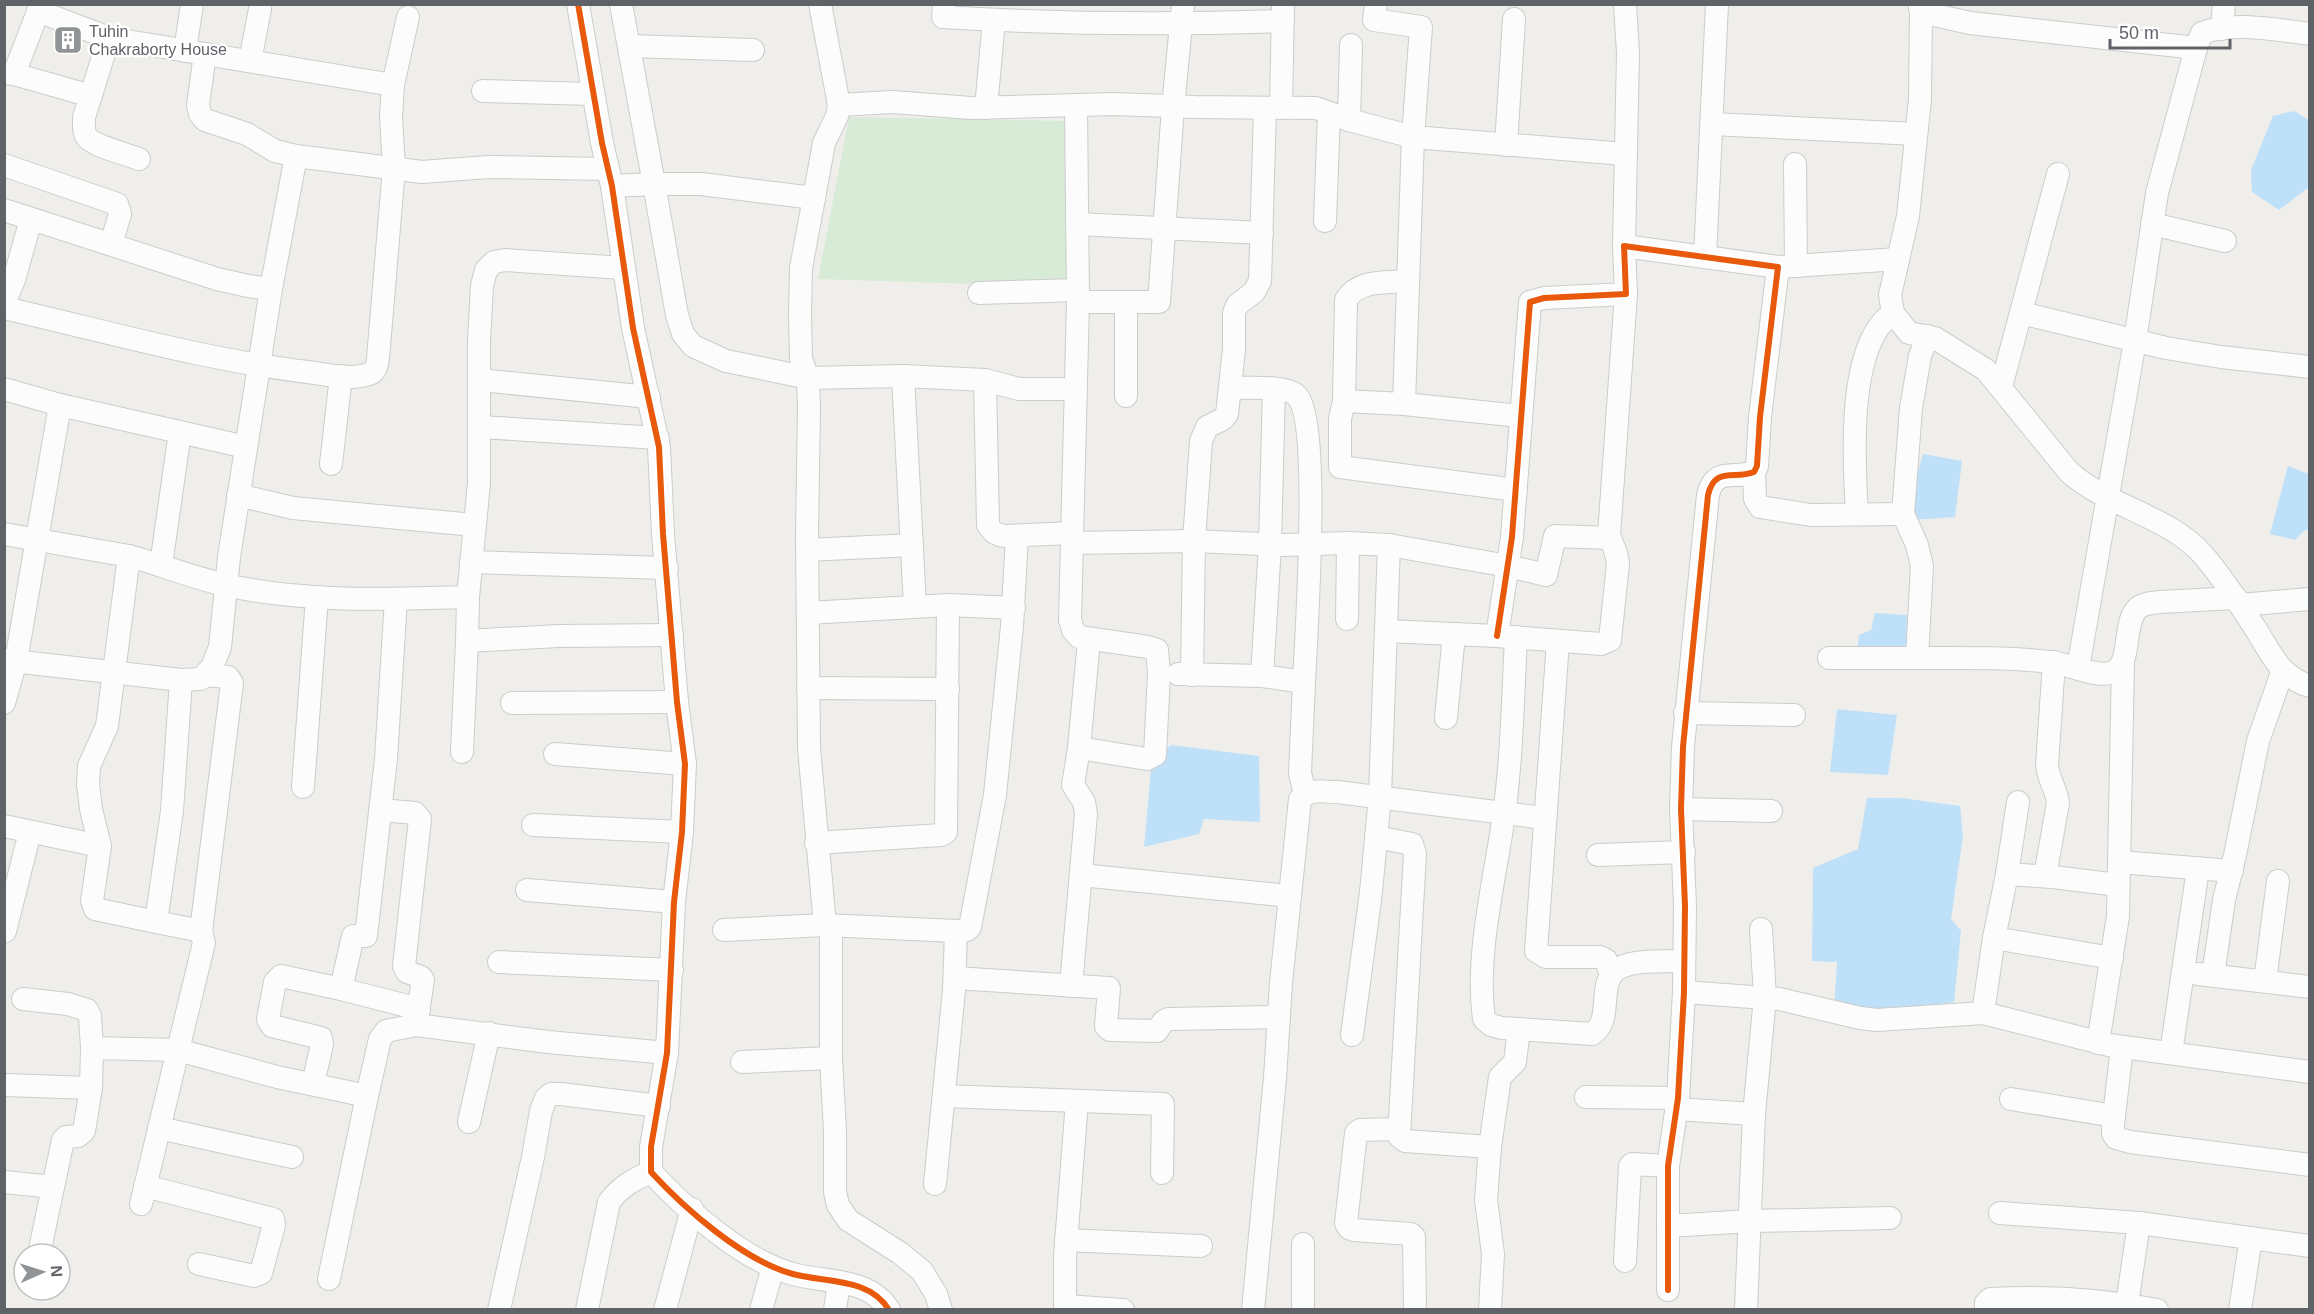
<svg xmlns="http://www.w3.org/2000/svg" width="2314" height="1314" font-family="Helvetica,sans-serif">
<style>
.green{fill:#d8ebd6}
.water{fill:#bfe0f9}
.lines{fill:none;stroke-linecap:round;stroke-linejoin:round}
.minor-casing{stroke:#cbcccc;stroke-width:24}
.minor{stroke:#fdfcfc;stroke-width:22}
.cycleway-casing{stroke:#fff;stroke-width:10}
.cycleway{stroke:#e8590c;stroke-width:6}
.labels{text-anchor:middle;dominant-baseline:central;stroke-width:5;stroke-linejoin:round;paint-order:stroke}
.poi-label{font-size:16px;fill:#5f6368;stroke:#fff;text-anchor:start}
</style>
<rect width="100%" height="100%" fill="#efeeea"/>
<!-- green -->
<polygon class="green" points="849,117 1069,121 1073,287 818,279"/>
<!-- water -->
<g class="water">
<polygon points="2294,111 2309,120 2309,187 2279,210 2252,192 2251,170 2273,116"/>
<polygon points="1923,454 1962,461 1955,517 1912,520 1911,495"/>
<polygon points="2288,466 2309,474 2309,530 2305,530 2295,540 2270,534"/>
<polygon points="1875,613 1907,615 1906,652 1857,656 1859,635 1871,630"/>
<polygon points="1837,709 1897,715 1888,775 1830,772"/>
<polygon points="1171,745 1259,756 1260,822 1204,819 1199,834 1144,847 1152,759"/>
<polygon points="1867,798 1901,798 1960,806 1963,836 1951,919 1961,931 1954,1002 1897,1012 1834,1009 1837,962 1812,961 1813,868 1858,849"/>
</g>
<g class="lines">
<!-- minor casing -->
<g class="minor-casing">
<g id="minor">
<path d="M 578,4 L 602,143 L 612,186 L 633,328 L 659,447 L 663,534 L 677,702 L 685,764 L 682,832 L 674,902 L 667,1053 L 651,1147 L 651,1172 C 685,1209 744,1261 793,1274 C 825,1283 869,1277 889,1310"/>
<polyline points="621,4 654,184 701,184 814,198 801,268 800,313 801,359 808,378 809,407 807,535 809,748 825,925"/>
<polyline points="820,4 839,105 892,102 971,108 1114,104 1195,107 1316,108 1349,120 1413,137 1421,27 1374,20 1376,4"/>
<path d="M 944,4 L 943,17 C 1057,24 1169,25 1283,21"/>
<path d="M 1919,4 L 1921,12 L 1920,99 L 1908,216 L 1890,295 L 1893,313 L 1909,333 L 1935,338 L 1986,370 L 2069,472 C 2108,507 2170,516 2204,556 C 2224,579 2240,605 2257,631 C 2265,644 2272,658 2282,669 C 2290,677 2299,683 2310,686"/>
<polyline points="38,11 109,38 393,85"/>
<path d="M 1921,12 L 1970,23 L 2196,48 L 2202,33 C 2234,21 2276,30 2310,34"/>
<polyline points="2222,29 2224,4"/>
<path d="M 109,38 L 84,117 C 84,123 83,130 86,136 C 92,146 127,154 139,159"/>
<polyline points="630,46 753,50"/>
<polyline points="185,51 192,4"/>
<polyline points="205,54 198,105 200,114 205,120 247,134 275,151 296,156"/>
<polyline points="250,61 260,9"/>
<polyline points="4,73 14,74 91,96"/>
<polyline points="14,74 41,4"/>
<polyline points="483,91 593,94"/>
<polyline points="1076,105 1078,302"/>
<polyline points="986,108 994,20"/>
<polyline points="1281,108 1283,4"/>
<polyline points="1349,120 1351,45"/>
<polyline points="1712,124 1916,134"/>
<polyline points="1506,145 1514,19"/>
<polyline points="1795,164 1796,266"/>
<polyline points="4,165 117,204 120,214 111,244"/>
<path d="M 612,186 L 654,184 L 677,315 L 683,334 L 693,346 L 726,361 L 761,368 L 808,378 L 903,376 L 985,380 L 988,525 C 993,533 997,535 1005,536 L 1072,533"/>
<polyline points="814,198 824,143 837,116 839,105"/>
<polyline points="4,210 217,279 248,286 271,289 229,557 220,647 212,667 201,679 181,680"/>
<polyline points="1325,221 1329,113"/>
<polyline points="1077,224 1262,233"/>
<polyline points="2152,224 2225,241"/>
<polyline points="1624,246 1628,53 1625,4"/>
<polyline points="1705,257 1717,4"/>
<polyline points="1778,267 1898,259"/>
<polyline points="271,289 296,156 422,172 488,167 608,169"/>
<polyline points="979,293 1078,290"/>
<polyline points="4,303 14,280 31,219"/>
<path d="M 4,308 C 105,331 205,360 308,372 C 325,374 349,380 366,375 C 376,373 377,366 378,358 L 394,168 L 391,117 L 393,85 L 408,17"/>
<polyline points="2021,313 2166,348 2221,357 2310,367"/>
<polyline points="903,376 915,606"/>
<polyline points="480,380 649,397"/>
<polyline points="985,380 1019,389 1075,389"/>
<polyline points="2001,387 2058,174"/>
<path d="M 1230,388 C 1246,388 1287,385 1297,396 C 1321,423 1306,637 1304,682"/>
<polyline points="4,389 60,405 246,447"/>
<polyline points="1126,396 1126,302"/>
<path d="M 1344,401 L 1346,300 C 1358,279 1386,283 1408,281"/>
<polyline points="1404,404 1344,401 1340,419 1340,467 1516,490"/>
<polyline points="1520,416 1404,404 1413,137 1625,154"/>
<polyline points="480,427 658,438"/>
<polyline points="331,464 341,376"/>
<polyline points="1754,472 1755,499 1760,507 1811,515 1903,514"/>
<polyline points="238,495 293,508 474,525"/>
<path d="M 1857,514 C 1854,464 1846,344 1893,313"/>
<polyline points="4,534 129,556"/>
<polyline points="1072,543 1194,541 1283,545 1348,543 1389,545 1508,566 1546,575 1555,536 1610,538"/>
<polyline points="807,550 912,545"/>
<polyline points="471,562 667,568"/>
<polyline points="161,565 180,432"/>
<polyline points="468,597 479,483 479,341 482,286 486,270 494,262 505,260 623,268"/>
<polyline points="2240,605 2310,599"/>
<polyline points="808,613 948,605 1014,608"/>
<polyline points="1347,619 1348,543"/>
<polyline points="1387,631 1497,636 1601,644 1610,640 1618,564 1616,553 1609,535 1626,294"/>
<path d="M 1497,636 L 1512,537 L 1530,302 L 1544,298 L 1626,294 L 1624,246 L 1778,267 L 1760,417 L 1757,466 L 1754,472 C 1734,480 1715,466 1708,495 L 1683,747 L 1681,809 L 1685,906 L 1684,992 L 1678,1098 L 1668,1166 L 1668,1290"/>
<path d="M 1516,637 C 1513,696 1512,756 1504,815 C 1495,879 1475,955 1484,1019 L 1491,1025 L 1502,1028 L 1592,1034 C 1615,1020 1595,981 1619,968 C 1637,959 1664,962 1684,961"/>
<polyline points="1558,641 1536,951 1546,957 1600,957 1606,960 1611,975"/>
<polyline points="1829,658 1917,658 1922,566 1917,545 1903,514 1911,408 1920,356 1928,336"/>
<path d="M 1917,658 C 1962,658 2007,657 2051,662 C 2068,664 2095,677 2110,673 C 2134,668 2121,623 2138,608 C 2144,603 2153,603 2160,602 L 2236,598"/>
<polyline points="4,660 181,680 172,811 156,922 201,931 204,943 178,1050 92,1048 91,1088 4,1085"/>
<polyline points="2078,668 2135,341 2157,193 2196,48"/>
<polyline points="1178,674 1262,676 1304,682 1300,773 1305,794"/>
<polyline points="1192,675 1194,541 1201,441 1207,427 1223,419 1227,414 1234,349 1234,313 1237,305 1254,292 1260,281 1265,108"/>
<polyline points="1262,676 1270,545 1274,389"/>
<polyline points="808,688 948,689"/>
<polyline points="4,703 16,661 60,405"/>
<polyline points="512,703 677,702"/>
<polyline points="1685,713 1794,715"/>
<polyline points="1446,718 1454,634"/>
<polyline points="1079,748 1147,759 1155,755 1159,674 1157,650 1148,647 1079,637 1073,630 1070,620 1078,302 1159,302 1173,107 1183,4"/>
<polyline points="462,752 467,641 558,636 672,635"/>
<polyline points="555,754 685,764"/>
<polyline points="303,787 317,597"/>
<polyline points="1681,809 1771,811"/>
<polyline points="380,810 415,813 420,819 404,966 407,972 421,977 423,980 416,1025"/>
<polyline points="533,825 682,832"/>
<path d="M 4,826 L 100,846 L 91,809 L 88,784 L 89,766 L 107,726 L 129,556 C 162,565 193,578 226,585 C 305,603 388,599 468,597 L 467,641"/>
<polyline points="1376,837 1412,844 1415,854 1399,1136 1405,1141 1490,1147"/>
<polyline points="816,843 941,835 946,832 948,605"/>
<polyline points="100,846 92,901 95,909 156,922"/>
<polyline points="1598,855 1684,852"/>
<polyline points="2119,862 2232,871"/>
<polyline points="2007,874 2018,802"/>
<polyline points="1081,875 1290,896"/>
<path d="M 2045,876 L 2058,803 C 2057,790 2048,779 2047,765 L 2054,662"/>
<polyline points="527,890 674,902"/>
<polyline points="831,926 831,1058 835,1132 835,1192 838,1205 848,1220 900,1253 922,1271 936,1294 941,1310"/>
<polyline points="724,930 825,925 956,931 967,930 970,927 995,795 1012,626 1017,536"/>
<polyline points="5,931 30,832"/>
<polyline points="201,931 232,683 228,677 205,675"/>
<polyline points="1994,938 2112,958"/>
<polyline points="499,962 672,970"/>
<polyline points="2198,974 2310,987"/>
<polyline points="2213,975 2224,900 2235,855 2258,741 2283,670"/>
<polyline points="955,978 1109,988 1106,1026 1110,1030 1157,1031 1163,1022 1168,1019 1279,1017"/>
<polyline points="2265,981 2278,881"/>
<polyline points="1071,986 1086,814 1084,802 1073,785 1079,748 1089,640"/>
<polyline points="341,989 419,1009"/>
<polyline points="1684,992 1779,999 1860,1018 1877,1020 1983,1013 2109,1045 2310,1072"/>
<polyline points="23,999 68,1004 87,1010 90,1016 92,1048"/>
<polyline points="1983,1013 1994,938 2007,874 2053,877 2118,885"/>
<polyline points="1352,1035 1371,892 1380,796 1389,545"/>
<polyline points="2098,1043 2118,916 2123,662"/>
<polyline points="2122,1047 2113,1125 2113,1133 2116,1138 2130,1142 2310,1165"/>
<polyline points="2171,1053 2198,869"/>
<polyline points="742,1062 831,1058"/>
<polyline points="313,1084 322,1044 321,1038 272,1026 268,1019 269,1014 275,982 281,976 341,989 353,936 366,936 386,759 396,599"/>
<polyline points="944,1096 1163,1104 1162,1173"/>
<polyline points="1586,1097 1678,1098"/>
<polyline points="2011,1099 2114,1116"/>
<polyline points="1676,1109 1754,1114"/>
<polyline points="469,1122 489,1033"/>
<polyline points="159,1128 292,1157"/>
<polyline points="1399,1129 1360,1130 1356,1133 1346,1223 1349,1228 1354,1230 1411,1234 1414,1237 1415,1310"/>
<polyline points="4,1182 53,1187 63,1140 66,1137 78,1136 84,1131 91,1088"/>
<polyline points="935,1184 954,990 956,931"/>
<polyline points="145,1186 273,1219 274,1225 261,1273 254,1276 199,1264"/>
<polyline points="141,1204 178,1050 277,1077 367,1096 380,1039 386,1031 416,1025 548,1042 667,1053"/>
<polyline points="2000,1213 2139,1223 2310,1246"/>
<polyline points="1668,1226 1751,1221 1890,1218"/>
<polyline points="1066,1240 1201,1246"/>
<polyline points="1303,1244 1303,1310"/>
<polyline points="39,1254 53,1187"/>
<polyline points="1625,1261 1630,1166 1632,1164 1668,1166"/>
<polyline points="329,1279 367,1096"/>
<polyline points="2127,1304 2139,1223"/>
<polyline points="1065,1306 1123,1310"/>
<polyline points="499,1310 533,1157 541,1111 546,1098 551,1094 561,1094 659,1106"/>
<path d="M 587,1310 L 609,1202 C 620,1187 634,1179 651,1172"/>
<polyline points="665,1310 692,1209"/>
<polyline points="761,1310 773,1267"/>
<polyline points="835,1310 839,1282"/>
<polyline points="1065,1310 1065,1256 1077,1101"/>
<path d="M 1253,1310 L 1275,1078 L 1281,983 L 1300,799 C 1309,788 1324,792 1337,792 L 1544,818"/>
<polyline points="1490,1310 1493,1254 1486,1200 1490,1147 1500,1077 1515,1062 1519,1029"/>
<polyline points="1746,1310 1754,1114 1765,997 1761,929"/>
<path d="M 1986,1310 L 1986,1303 L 1990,1299 C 2047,1296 2101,1299 2157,1310"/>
<polyline points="2240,1310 2251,1238"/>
</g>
</g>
<!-- minor -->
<use href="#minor" class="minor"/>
<!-- cycleway casing -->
<g class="cycleway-casing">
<g id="cycleway">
<path d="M 578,4 L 602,143 L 612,186 L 633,328 L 659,447 L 663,534 L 677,702 L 685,764 L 682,832 L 674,902 L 667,1053 L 651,1147 L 651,1172 C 685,1209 744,1261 793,1274 C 825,1283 869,1277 889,1310"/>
<path d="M 1497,636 L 1512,537 L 1530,302 L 1544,298 L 1626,294 L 1624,246 L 1778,267 L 1760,417 L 1757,466 L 1754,472 C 1734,480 1715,466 1708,495 L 1683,747 L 1681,809 L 1685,906 L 1684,992 L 1678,1098 L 1668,1166 L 1668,1290"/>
</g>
</g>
<!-- cycleway -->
<use href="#cycleway" class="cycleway"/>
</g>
<!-- icons -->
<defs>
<g id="building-square" transform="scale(1.5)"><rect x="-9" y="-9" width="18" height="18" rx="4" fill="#919496" stroke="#fff"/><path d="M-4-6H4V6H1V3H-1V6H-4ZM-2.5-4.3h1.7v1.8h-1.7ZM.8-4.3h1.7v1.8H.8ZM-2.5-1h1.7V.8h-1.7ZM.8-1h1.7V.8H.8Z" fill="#fff"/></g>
</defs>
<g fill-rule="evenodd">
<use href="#building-square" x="68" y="40"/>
</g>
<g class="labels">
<!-- poi labels -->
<g class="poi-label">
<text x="89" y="31">Tuhin<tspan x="89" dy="18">Chakraborty House</tspan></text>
</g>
</g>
<!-- border -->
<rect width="2314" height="1314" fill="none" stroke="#5f6368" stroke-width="12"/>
<!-- north arrow -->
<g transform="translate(42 1272) rotate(87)"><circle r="28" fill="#ffffff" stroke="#bfc1c3" stroke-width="1.5"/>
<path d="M0-4.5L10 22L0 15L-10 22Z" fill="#919496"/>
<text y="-9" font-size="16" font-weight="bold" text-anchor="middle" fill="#5f6368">N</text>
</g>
<!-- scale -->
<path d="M2110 39v9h120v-9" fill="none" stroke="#5f6368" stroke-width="3"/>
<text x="2119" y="39" font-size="18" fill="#5f6368" stroke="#ffffff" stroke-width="4.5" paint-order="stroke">50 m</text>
</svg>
